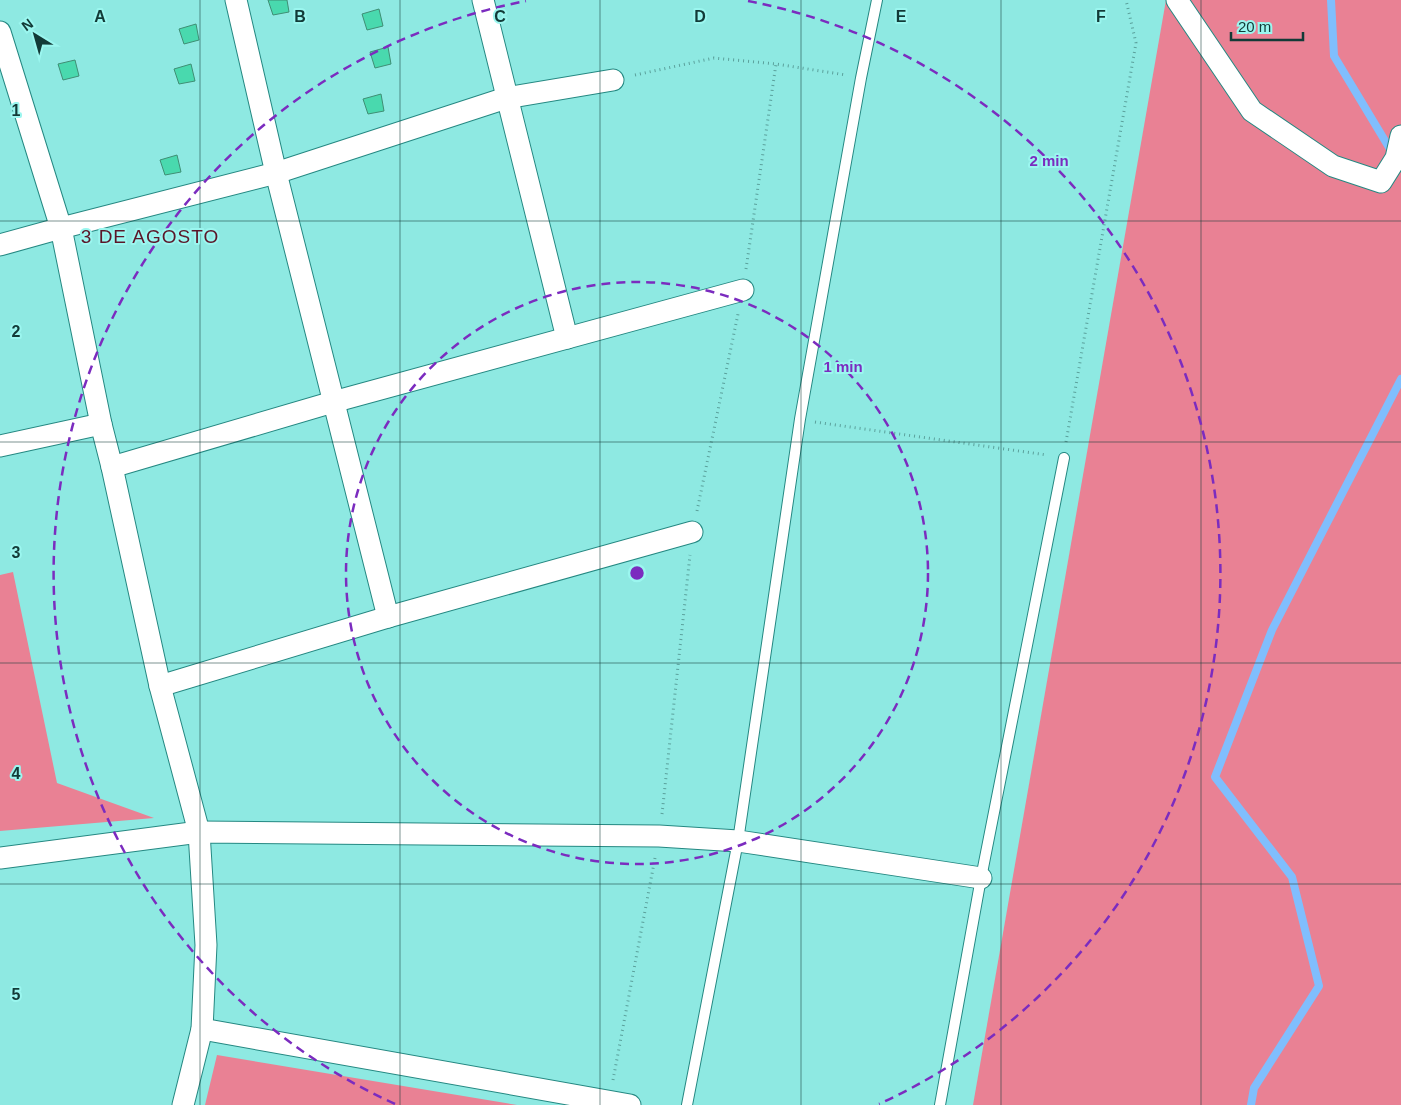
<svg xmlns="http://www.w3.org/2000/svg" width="1401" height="1105" font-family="Arial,sans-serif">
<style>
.green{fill:#e98194}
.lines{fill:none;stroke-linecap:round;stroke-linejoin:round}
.stream{stroke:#80befd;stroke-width:8}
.building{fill:#49d9ae;stroke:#3f8e74}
.service-casing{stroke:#258882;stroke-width:12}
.minor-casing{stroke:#258882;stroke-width:23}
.path{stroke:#5ba19c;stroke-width:3;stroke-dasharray:1 4;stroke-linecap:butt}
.service{stroke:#fff;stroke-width:10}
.minor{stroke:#fff;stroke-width:21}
.grid{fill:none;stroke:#123a37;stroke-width:1;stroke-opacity:0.55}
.ring{fill:none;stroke:#7b2cbf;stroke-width:2.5;stroke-dasharray:9 6}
.labels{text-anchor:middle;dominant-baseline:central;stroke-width:4;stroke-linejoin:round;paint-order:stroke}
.neighbourhood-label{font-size:19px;letter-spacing:1px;fill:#5b1628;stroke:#9bf6ef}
.grid-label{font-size:16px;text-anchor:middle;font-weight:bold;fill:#123a37;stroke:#9bf6ef;stroke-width:4;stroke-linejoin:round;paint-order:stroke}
.centre{fill:#7b2cbf;stroke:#9bf6ef;stroke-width:2.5}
.ring-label{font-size:15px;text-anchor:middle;font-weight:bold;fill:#7b2cbf;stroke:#9bf6ef;stroke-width:4;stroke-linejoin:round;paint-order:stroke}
</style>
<rect width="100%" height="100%" fill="#8ee9e2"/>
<!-- green -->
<g class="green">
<polygon points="1166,0 1401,0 1401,1105 973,1105"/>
<polygon points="13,572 57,783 154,818 0,831 0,575"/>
<polygon points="217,1055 517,1105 205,1105"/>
</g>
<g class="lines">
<!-- stream -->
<g class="stream">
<polyline points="1331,0 1334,56 1393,154"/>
<polyline points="1251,1105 1254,1088 1319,986 1292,877 1215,777 1272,630 1401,379"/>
</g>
</g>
<!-- building -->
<g class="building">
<polygon points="268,0 287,0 289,12 273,15"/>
<polygon points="379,9 383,26 367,30 362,14"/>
<polygon points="196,24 199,40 184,44 179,29"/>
<polygon points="388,47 391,64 375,68 370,52"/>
<polygon points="75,60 79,76 63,80 58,64"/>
<polygon points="191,64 195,81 179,84 174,69"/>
<polygon points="381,94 384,111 368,114 363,99"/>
<polygon points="177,155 181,172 165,175 160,160"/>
</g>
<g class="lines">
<!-- service casing -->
<g class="service-casing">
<g id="service">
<polyline points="687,1105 738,841 800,419 861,78 877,0"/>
<polyline points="940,1105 981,878 1064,458"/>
</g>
</g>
<!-- minor casing -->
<g class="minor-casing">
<g id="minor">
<polyline points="236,0 276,173 388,617"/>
<polyline points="483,0 567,338"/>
<polyline points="1177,0 1252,111 1333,166 1381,182 1396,158 1401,136"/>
<polyline points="0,32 61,228 101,424 112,467 160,686 199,832 206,945 202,1029 183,1105"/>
<polyline points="0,245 61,228 276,173 506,98 613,80"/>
<polyline points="0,446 101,424"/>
<polyline points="112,467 333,402 743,290"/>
<polyline points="160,686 388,617 692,532"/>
<polyline points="0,858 199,832 659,836 738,841 981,878"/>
<polyline points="202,1029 630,1105"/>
</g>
</g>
<!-- path -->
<g class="path">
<polyline points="635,75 714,58 776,64 846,75"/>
<polyline points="746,269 776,64"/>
<polyline points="815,422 1047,455"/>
<polyline points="1066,442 1136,43 1126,0"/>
<polyline points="697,511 738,314"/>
<polyline points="662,814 690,555"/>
<polyline points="613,1080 655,858"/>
</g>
<!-- service -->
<use href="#service" class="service"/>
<!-- minor -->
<use href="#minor" class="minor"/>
</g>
<!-- grid -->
<path class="grid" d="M 200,0 L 200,1105M 400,0 L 400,1105M 600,0 L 600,1105M 801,0 L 801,1105M 1001,0 L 1001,1105M 1201,0 L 1201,1105M 0,221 L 1401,221M 0,442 L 1401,442M 0,663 L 1401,663M 0,884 L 1401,884"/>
<!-- distance rings -->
<g class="ring">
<circle cx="637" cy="573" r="291"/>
<path d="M395 1104A583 583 0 0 1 526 1M748 1A583 583 0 0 1 879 1104"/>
</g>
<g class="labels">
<!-- neighbourhood labels -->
<g class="neighbourhood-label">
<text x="150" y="236">3 DE AGOSTO</text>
</g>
</g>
<g class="grid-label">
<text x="100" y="22">A</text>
<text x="300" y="22">B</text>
<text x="500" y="22">C</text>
<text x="700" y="22">D</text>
<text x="901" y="22">E</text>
<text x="1101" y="22">F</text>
<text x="16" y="116">1</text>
<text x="16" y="337">2</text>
<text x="16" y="558">3</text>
<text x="16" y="779">4</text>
<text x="16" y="1000">5</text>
</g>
<circle cx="637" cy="573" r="8" class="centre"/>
<g class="ring-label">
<text x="1049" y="166">2 min</text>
<text x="843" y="372">1 min</text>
</g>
<!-- north arrow -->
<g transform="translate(35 35) rotate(323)" stroke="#9bf6ef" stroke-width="4" paint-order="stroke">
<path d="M0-4L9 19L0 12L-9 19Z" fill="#123a37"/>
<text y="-8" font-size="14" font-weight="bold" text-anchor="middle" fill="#123a37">N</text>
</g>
<!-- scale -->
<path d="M1231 32v8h72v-8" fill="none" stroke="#123a37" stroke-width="2.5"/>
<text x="1238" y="32" font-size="15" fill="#123a37" stroke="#9bf6ef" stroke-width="4" paint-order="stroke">20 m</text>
</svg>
